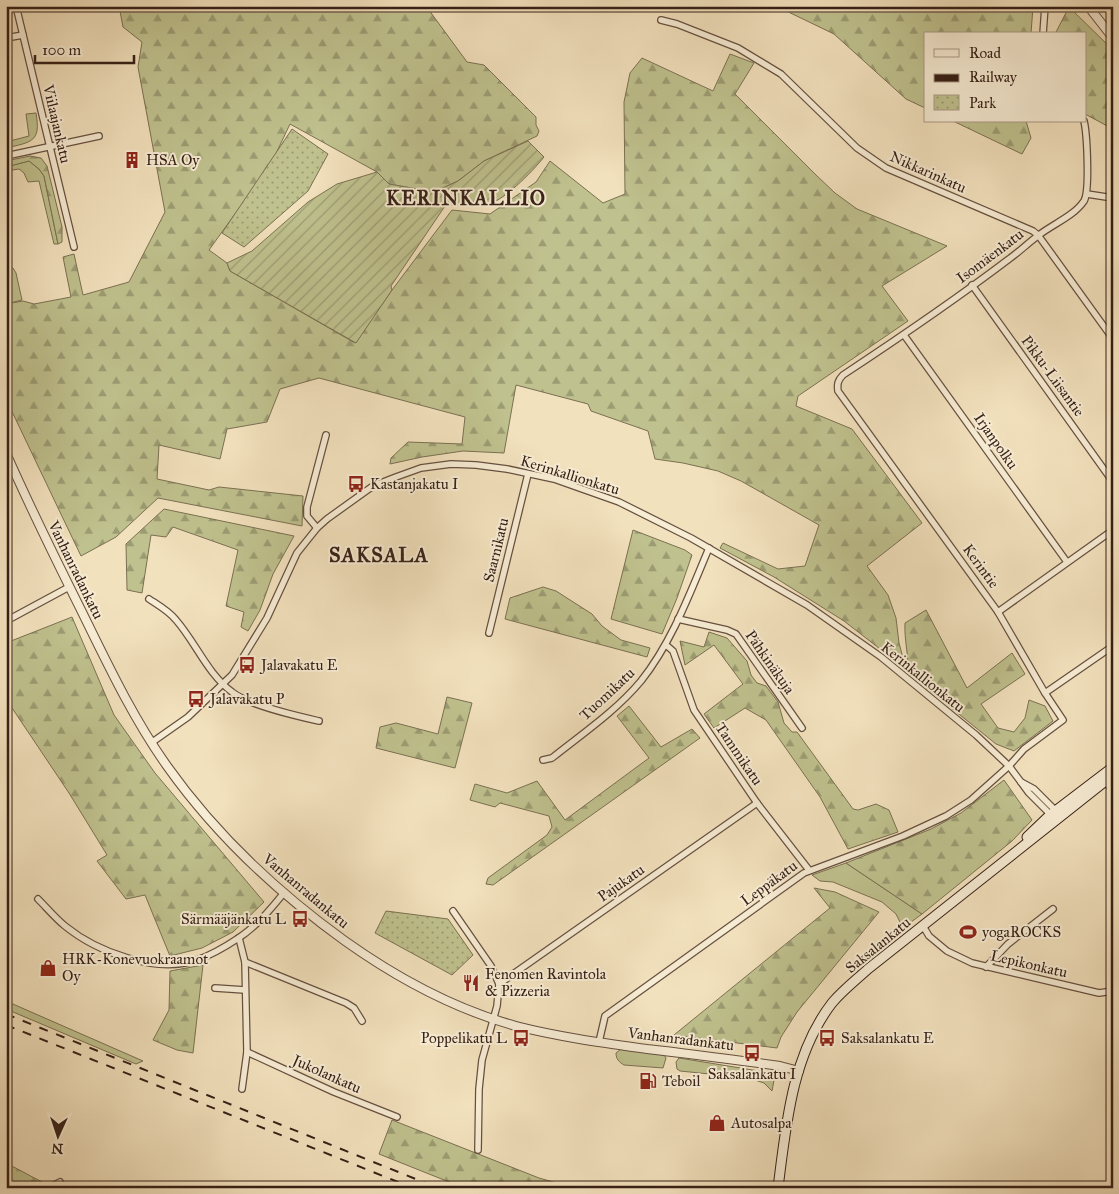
<svg xmlns="http://www.w3.org/2000/svg" width="1119" height="1194" font-family="'IM FELL Great Primer',serif">
<style>
.grass{fill:#bfc18e;stroke:#7b7052}
.forest{fill:url(#forest-firs);stroke:#7b7052}
.park{fill:url(#park-dots);stroke:#7b7052}
.garden{fill:url(#garden-furrows);stroke:#7b7052}
.lines{fill:none;stroke-linecap:round;stroke-linejoin:round}
.minor-casing{stroke:#665040;stroke-width:8}
.tertiary-casing{stroke:#665040;stroke-width:10}
.secondary-casing{stroke:#372017;stroke-width:11}
.minor{stroke:#f7ecd4;stroke-width:5.5}
.tertiary{stroke:#f7ecd4;stroke-width:8}
.secondary{stroke:#f7ecd4;stroke-width:9}
.rail{stroke:#372017;stroke-width:2;stroke-dasharray:9 9;stroke-linecap:butt}
.labels{text-anchor:middle;dominant-baseline:central;stroke-width:4;stroke-linejoin:round;paint-order:stroke}
.street-label{font-size:15px;fill:#372017;stroke:#f7ecd4}
.poi-label{font-size:15px;fill:#372017;stroke:#f7ecd4;text-anchor:start}
.district-label{font-size:20px;font-weight:bold;letter-spacing:1px;fill:#372017;stroke:#f7ecd4}
</style>
<defs>
<pattern id="forest-firs" width="22" height="20" patternUnits="userSpaceOnUse" patternTransform="scale(1.25)"><rect width="22" height="20" fill="#bfc18e"/><path d="M5 1l3.5 6h-7zM16 11l3.5 6h-7z" fill="#9c9c73"/></pattern>
<pattern id="park-dots" width="8" height="8" patternUnits="userSpaceOnUse" patternTransform="scale(1.25)"><rect width="8" height="8" fill="#bfc18e"/><path d="M2 2h.1M6 6h.1" fill="none" stroke="#9c9c73" stroke-width="1.8" stroke-linecap="round"/></pattern>
<pattern id="garden-furrows" width="10" height="10" patternUnits="userSpaceOnUse" patternTransform="scale(1.25)"><rect width="10" height="10" fill="#bfc18e"/><path d="M-1 1l2-2M0 10L10 0M9 11l2-2" fill="none" stroke="#9c9c73"/></pattern>
</defs>
<rect width="100%" height="100%" fill="#f2e1bd"/>
<filter id="stains"><feTurbulence type="fractalNoise" baseFrequency=".004" numOctaves="4"/><feColorMatrix values="0 0 0 0 .2 0 0 0 0 .09 0 0 0 0 .02 0 0 0 .5 -.17"/></filter>
<radialGradient id="worn" r=".72"><stop offset=".6" stop-color="#630" stop-opacity="0"/><stop offset="1" stop-color="#630" stop-opacity=".3"/></radialGradient>
<!-- grass -->
<g class="grass">
<path d="M 36,113 C 41,142 32,142 6,148 L 6,142 L 29,136 L 26,114 Z"/>
<polygon points="29,161 39,169 44,176 58,244 54,244 39,181 28,182 24,173 19,169 6,171 6,167"/>
<polygon points="6,268 13,268 16,273 22,300 6,304"/>
<polygon points="846,863 922,914 903,928 896,914 882,902 833,882 820,881 812,875"/>
<polygon points="6,1001 143,1061 136,1064 6,1009"/>
<path d="M 621,1049 L 664,1055 L 666,1058 L 663,1068 L 624,1065 C 619,1062 616,1059 616,1053 Z"/>
<polygon points="679,1058 771,1073 775,1075 772,1091 764,1083 749,1078 680,1071 677,1069 676,1062"/>
</g>
<!-- forest -->
<g class="forest">
<polygon points="119,6 426,6 467,62 484,65 536,117 536,125 539,131 537,136 484,161 458,181 434,192 389,184 377,172 290,124 271,164 209,250 227,263 230,271 355,343 392,290 452,210 490,214 536,182 550,161 603,203 625,194 624,102 630,73 642,58 713,91 730,54 754,63 735,94 815,174 835,193 857,209 947,246 882,286 908,321 798,396 796,406 852,429 922,523 867,566 888,595 896,618 899,643 903,658 902,666 844,621 774,577 720,548 723,543 778,569 805,566 819,525 741,481 718,471 683,463 655,459 648,431 591,411 588,404 516,385 504,453 463,451 422,457 390,464 391,458 408,442 462,444 465,417 319,378 280,389 267,422 227,429 220,459 159,445 157,479 209,490 219,487 303,496 302,526 158,498 116,537 81,556 6,399 6,304 23,301 34,304 71,297 63,257 74,254 83,295 129,282 165,212 138,67 142,42 123,27"/>
<polygon points="776,6 1033,6 1031,34 925,34 925,108 906,99 834,34"/>
<polygon points="1069,7 1113,50 1113,129 1085,114 1085,34 1055,34"/>
<polygon points="953,121 1026,121 1031,138 1022,154"/>
<polygon points="30,156 41,158 47,166 62,227 62,242 58,244 44,176 39,169 29,161 6,167 6,161"/>
<polygon points="164,509 294,536 273,574 260,610 248,631 241,627 244,612 226,606 238,550 173,527 166,537 151,535 142,593 127,590 126,544"/>
<polygon points="633,530 685,550 692,555 677,598 662,634 611,619"/>
<polygon points="543,587 556,591 592,614 602,626 621,640 650,648 647,657 505,619 510,598"/>
<path d="M 926,610 L 967,688 L 1012,653 L 1025,674 L 981,704 L 998,728 L 1014,732 L 1025,718 L 1029,700 L 1045,706 L 1053,721 L 1014,751 L 996,744 L 908,673 C 909,656 904,640 905,623 Z"/>
<polygon points="72,617 114,715 155,773 264,902 233,932 202,948 170,956 145,895 126,899 97,861 107,855 69,793 6,699 6,643"/>
<polygon points="709,632 727,638 747,661 751,675 757,683 766,686 778,702 784,723 792,732 797,732 853,809 858,810 876,804 889,810 898,832 848,849 820,797 766,720 745,708 714,728 704,714 743,684 714,645 685,665 680,641 704,647"/>
<polygon points="447,697 472,703 455,768 376,748 380,727 396,723 438,734"/>
<polygon points="629,706 661,747 692,729 700,738 493,885 486,884 488,878 547,835 552,827 549,816 500,803 495,807 470,800 475,784 507,793 537,781 565,820 649,758 617,716"/>
<polygon points="1004,780 1032,820 1012,841 922,914 846,863 931,829 961,813"/>
<polygon points="814,888 835,892 879,912 797,1012 781,1037 777,1048 674,1035 830,908"/>
<polygon points="203,965 193,1053 177,1050 153,1040 169,1010 170,971"/>
<polygon points="392,1120 539,1178 574,1188 464,1188 379,1154"/>
<polygon points="6,1163 42,1182 32,1188 6,1188"/>
</g>
<!-- park -->
<g class="park">
<polygon points="292,129 328,154 308,191 244,247 222,233"/>
<polygon points="386,911 448,919 473,955 452,975 375,933"/>
</g>
<!-- garden -->
<path class="garden" d="M 528,141 L 544,157 C 532,172 503,202 484,206 C 471,208 459,202 445,206 L 391,286 L 392,290 L 356,343 L 230,271 L 227,263 L 252,251 L 308,202 L 337,184 L 377,172 L 389,184 L 434,192 L 458,181 L 484,161 Z"/>
<g class="lines">
<!-- minor casing -->
<g class="minor-casing">
<g id="minor">
<polyline points="16,6 74,247"/>
<polyline points="661,20 677,24 738,48 781,74 857,148 886,168 1033,231 1038,235 1113,339"/>
<polyline points="1043,34 1045,6"/>
<polyline points="6,38 23,35"/>
<polyline points="6,156 99,136"/>
<polyline points="1087,194 1113,198"/>
<polyline points="972,285 1113,482"/>
<polyline points="904,335 1067,562"/>
<polyline points="317,528 307,516 307,507 326,435"/>
<path d="M 149,599 C 158,605 169,611 176,620 C 196,643 207,673 232,692 C 248,705 297,716 319,721"/>
<polyline points="998,612 1113,530"/>
<polyline points="678,619 727,630 736,634 802,728"/>
<polyline points="6,621 69,587"/>
<polyline points="489,633 528,474"/>
<polyline points="666,645 673,651 694,710 757,803 809,870"/>
<polyline points="1045,693 1113,646"/>
<polyline points="151,743 188,717 232,675 267,618 297,553 317,528 327,519 373,486 396,477 421,468 451,464 476,465 507,469 554,479 619,502 691,538 807,605 881,657 976,735 1009,766 1029,793 1052,816"/>
<path d="M 543,760 L 552,758 C 582,734 616,711 641,681 C 672,642 690,593 709,548"/>
<polyline points="1105,781 1113,791"/>
<polyline points="1021,782 1034,789 1058,813"/>
<path d="M 38,899 C 47,908 55,918 65,926 C 97,952 156,974 197,960 C 211,955 225,947 237,939 C 255,928 270,910 283,894"/>
<polyline points="453,911 491,966 499,984 497,1006 482,1060 479,1089 478,1150"/>
<polyline points="923,926 929,936 947,951 972,963 1099,993 1113,991"/>
<polyline points="239,938 245,962 247,1052 242,1089"/>
<polyline points="245,962 346,1003 354,1008 362,1021"/>
<polyline points="986,967 1008,944 1053,909"/>
<polyline points="499,984 757,803"/>
<polyline points="215,988 245,990"/>
<path d="M 599,1042 L 605,1016 L 804,873 L 903,836 L 946,816 L 971,800 L 1009,766 L 1024,749 L 1063,720 L 1045,693 L 998,612 L 838,391 C 837,384 838,380 843,375 C 899,338 955,300 1009,259 C 1019,252 1028,243 1039,235 C 1053,224 1074,216 1084,201 C 1090,191 1087,134 1084,121"/>
<polyline points="247,1052 334,1092 397,1117"/>
<polyline points="49,1188 60,1182"/>
</g>
</g>
<!-- tertiary casing -->
<g class="tertiary-casing">
<g id="tertiary">
<polyline points="1088,6 1113,38"/>
<path d="M 6,453 C 30,507 56,560 82,612 C 108,665 133,718 167,766 C 216,835 277,892 345,941 C 397,978 454,1009 516,1026 C 559,1037 604,1043 647,1049 C 692,1054 736,1060 780,1066 L 799,1071"/>
</g>
</g>
<!-- secondary casing -->
<g class="secondary-casing">
<g id="secondary">
<polyline points="1027,837 1050,815 1113,767"/>
<path d="M 778,1188 C 786,1125 792,1055 832,1003 C 843,990 856,980 868,969 L 1113,775"/>
</g>
</g>
<!-- minor -->
<use href="#minor" class="minor"/>
<!-- tertiary -->
<use href="#tertiary" class="tertiary"/>
<!-- secondary -->
<use href="#secondary" class="secondary"/>
<!-- rail -->
<g class="rail">
<polyline points="6,1014 438,1188"/>
<polyline points="6,1025 413,1188"/>
</g>
</g>
<!-- icons -->
<defs>
<g id="building-bare" transform="scale(1.35)"><path d="M-4-6H4V6H1V3H-1V6H-4ZM-2.5-4.3h1.7v1.8h-1.7ZM.8-4.3h1.7v1.8H.8ZM-2.5-1h1.7V.8h-1.7ZM.8-1h1.7V.8H.8Z" fill="#8f2418" stroke="#f7ecd4" stroke-width="2.5" paint-order="stroke"/></g>
<g id="bus-bare" transform="scale(1.35)"><path d="M-5-6H5V4H4V6H2V4H-2V6H-4V4H-5ZM-3.5-4V0h7V-4ZM-3.5 1.2v1.5H-2V1.2ZM2 1.2v1.5H3.5V1.2Z" fill="#8f2418" stroke="#f7ecd4" stroke-width="2.5" paint-order="stroke"/></g>
<g id="stadium-bare" transform="scale(1.35)"><path d="M0-5a6.5 5 0 1 0 0 10a6.5 5 0 1 0 0-10ZM-3.5-1.8h7v3.6h-7Z" fill="#8f2418" stroke="#f7ecd4" stroke-width="2.5" paint-order="stroke"/></g>
<g id="shop-bare" transform="scale(1.35)"><path d="M-5-2.5h2.3a2.7 3.5 0 0 1 5.4 0H5L5.5 6h-11ZM-1.5-2.5h3a1.5 2.3 0 0 0-3 0Z" fill="#8f2418" stroke="#f7ecd4" stroke-width="2.5" paint-order="stroke"/></g>
<g id="restaurant-bare" transform="scale(1.35)"><path d="M-5-6h1v4h1v-4h1v4h1v-4h1v5L-1.5 .5V6h-2V.5L-5-1ZM5-6V6H3V1.5H1.5Q1.5-4 5-6Z" fill="#8f2418" stroke="#f7ecd4" stroke-width="2.5" paint-order="stroke"/></g>
<g id="fuel-bare" transform="scale(1.35)"><path d="M-5.5-6h7V0h2V4h1.3V-2.5L3-4.5l.8-.8L6-3V5H2.5V1h-1V6h-7ZM-4.2-4.7v3.2H.2V-4.7Z" fill="#8f2418" stroke="#f7ecd4" stroke-width="2.5" paint-order="stroke"/></g>
</defs>
<g fill-rule="evenodd">
<use href="#building-bare" x="132" y="160"/>
<use href="#bus-bare" x="356" y="484"/>
<use href="#bus-bare" x="247" y="665"/>
<use href="#bus-bare" x="196" y="699"/>
<use href="#bus-bare" x="300" y="919"/>
<use href="#stadium-bare" x="968" y="932"/>
<use href="#shop-bare" x="48" y="968"/>
<use href="#restaurant-bare" x="471" y="983"/>
<use href="#bus-bare" x="521" y="1038"/>
<use href="#bus-bare" x="827" y="1038"/>
<use href="#bus-bare" x="752" y="1053"/>
<use href="#fuel-bare" x="648" y="1081"/>
<use href="#shop-bare" x="717" y="1123"/>
</g>
<g class="labels">
<!-- street labels -->
<g class="street-label">
<text transform="translate(57 124) rotate(77)">Viilaajankatu</text>
<text transform="translate(928 172) rotate(24)">Nikkarinkatu</text>
<text transform="translate(990 256) rotate(-37)">Isomäenkatu</text>
<text transform="translate(1053 376) rotate(54)">Pikku-Liisantie</text>
<text transform="translate(996 441) rotate(55)">Irjanpolku</text>
<text transform="translate(570 475) rotate(17)">Kerinkallionkatu</text>
<text transform="translate(496 550) rotate(-76)">Saarnikatu</text>
<text transform="translate(981 566) rotate(54)">Kerintie</text>
<text transform="translate(76 570) rotate(64)">Vanhanradankatu</text>
<text transform="translate(770 662) rotate(55)">Pähkinäkuja</text>
<text transform="translate(923 677) rotate(39)">Kerinkallionkatu</text>
<text transform="translate(607 694) rotate(-43)">Tuomikatu</text>
<text transform="translate(739 754) rotate(56)">Tammikatu</text>
<text transform="translate(621 883) rotate(-35)">Pajukatu</text>
<text transform="translate(769 883) rotate(-36)">Leppäkatu</text>
<text transform="translate(306 891) rotate(40)">Vanhanradankatu</text>
<text transform="translate(878 945) rotate(-39)">Saksalankatu</text>
<text transform="translate(1029 964) rotate(13)">Lepikonkatu</text>
<text transform="translate(681 1039) rotate(7)">Vanhanradankatu</text>
<text transform="translate(327 1074) rotate(24)">Jukolankatu</text>
</g>
<!-- poi labels -->
<g class="poi-label">
<text x="146" y="160">HSA Oy</text>
<text x="370" y="484">Kastanjakatu I</text>
<text x="261" y="665">Jalavakatu E</text>
<text x="210" y="699">Jalavakatu P</text>
<text x="286" y="919" text-anchor="end">Särmääjänkatu L</text>
<text x="982" y="932">yogaROCKS</text>
<text x="62" y="959">HRK-Konevuokraamot<tspan x="62" dy="17">Oy</tspan></text>
<text x="485" y="974">Fenomen Ravintola<tspan x="485" dy="17">&amp; Pizzeria</tspan></text>
<text x="507" y="1038" text-anchor="end">Poppelikatu L</text>
<text x="841" y="1038">Saksalankatu E</text>
<text x="752" y="1074" text-anchor="middle">Saksalankatu I</text>
<text x="662" y="1081">Teboil</text>
<text x="731" y="1123">Autosalpa</text>
</g>
<!-- district labels -->
<g class="district-label">
<text x="466" y="198">KERINKALLIO</text>
<text x="379" y="555">SAKSALA</text>
</g>
</g>
<!-- margin -->
<rect width="1119" height="1194" fill="none" stroke="#f2e1bd" stroke-width="25"/>
<rect x="8" y="8" width="1104" height="1179" fill="none" stroke="#372017" stroke-width="2.5"/>
<rect x="12" y="12" width="1094" height="1169" fill="none" stroke="#372017"/>
<!-- legend -->
<rect x="924" y="32" width="162" height="90" fill="#f7ecd4" stroke="#aa9a88"/>
<rect x="934" y="49" width="25" height="8" fill="#f7ecd4" stroke="#aa9a88"/>
<text x="969" y="58" font-size="15" fill="#372017">Road</text>
<rect x="934" y="74" width="25" height="8" fill="#372017" stroke="#aa9a88"/>
<text x="969" y="82" font-size="15" fill="#372017">Railway</text>
<rect x="934" y="95" width="25" height="15" fill="url(#park-dots)" stroke="#aa9a88"/>
<text x="969" y="108" font-size="15" fill="#372017">Park</text>
<!-- north arrow -->
<g transform="translate(58 1136) rotate(183)" stroke="#f7ecd4" stroke-width="4" paint-order="stroke">
<path d="M0-4L9 19L0 12L-9 19Z" fill="#372017"/>
<text y="-8" font-size="14" font-weight="bold" text-anchor="middle" fill="#372017">N</text>
</g>
<!-- scale -->
<path d="M35 55v8h99v-8" fill="none" stroke="#372017" stroke-width="2.5"/>
<text x="42" y="55" font-size="15" fill="#372017" stroke="#f7ecd4" stroke-width="4" paint-order="stroke">100 m</text>
<rect width="100%" height="100%" filter="url(#stains)"/>
<rect width="100%" height="100%" fill="url(#worn)"/>
</svg>
